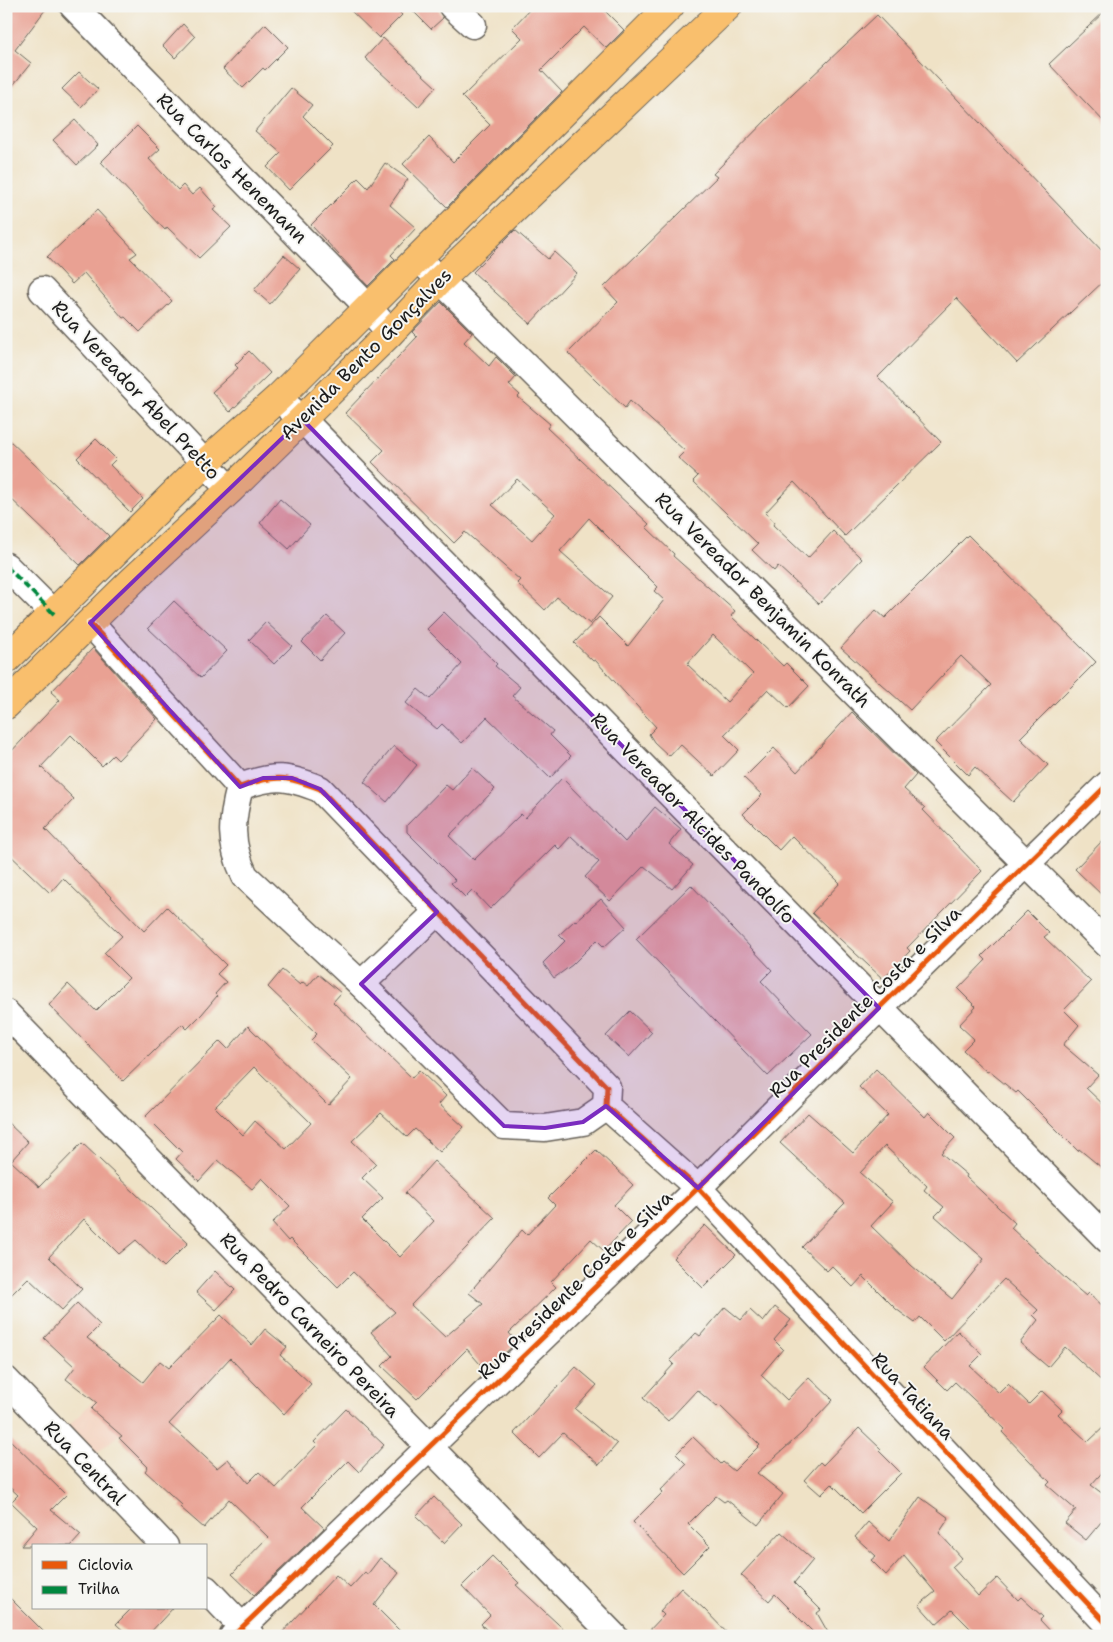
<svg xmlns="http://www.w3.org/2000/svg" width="1113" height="1642" font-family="'Shantell Sans',sans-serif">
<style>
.built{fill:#f4d3c0}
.building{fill:#e9a193;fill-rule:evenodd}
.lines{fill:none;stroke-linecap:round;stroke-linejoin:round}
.minor-casing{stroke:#666158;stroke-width:29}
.major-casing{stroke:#666158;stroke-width:30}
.minor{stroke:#fff;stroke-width:26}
.major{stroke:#f9bf6d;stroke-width:28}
.quiet{stroke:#00873e;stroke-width:4;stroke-dasharray:8 4;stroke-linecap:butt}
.cycleway-casing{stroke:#f6f6f2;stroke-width:8}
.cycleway{stroke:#e8590c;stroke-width:5}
.marked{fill:#7b2cbf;fill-opacity:0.2;stroke:#7b2cbf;stroke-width:4;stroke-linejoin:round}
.labels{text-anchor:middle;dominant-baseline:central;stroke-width:4;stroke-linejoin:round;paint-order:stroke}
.street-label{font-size:19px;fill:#1c1c1c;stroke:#f6f6f2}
</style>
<rect width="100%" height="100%" fill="#f6f6f2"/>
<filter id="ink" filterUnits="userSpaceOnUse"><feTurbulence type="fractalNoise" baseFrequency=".02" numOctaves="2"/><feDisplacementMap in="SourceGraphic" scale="10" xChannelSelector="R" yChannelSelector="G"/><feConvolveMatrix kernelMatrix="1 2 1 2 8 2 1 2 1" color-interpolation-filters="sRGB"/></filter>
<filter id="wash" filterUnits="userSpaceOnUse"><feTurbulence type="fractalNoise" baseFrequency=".0096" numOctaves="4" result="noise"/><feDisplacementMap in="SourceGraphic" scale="20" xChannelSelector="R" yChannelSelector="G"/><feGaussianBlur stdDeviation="1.12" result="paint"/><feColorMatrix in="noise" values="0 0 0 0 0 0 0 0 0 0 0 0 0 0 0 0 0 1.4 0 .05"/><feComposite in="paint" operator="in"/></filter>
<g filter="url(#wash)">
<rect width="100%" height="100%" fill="#efe2c6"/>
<!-- built -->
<polygon class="built" points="109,1386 141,1417 94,1455 67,1427"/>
<g id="blocks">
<!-- building -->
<g class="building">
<polygon points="6,6 48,6 15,50 31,63 6,94"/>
<polygon points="346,6 393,6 402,15 379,38"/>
<polygon points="408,6 437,6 443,18 431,29"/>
<polygon points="533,6 604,6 602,8 624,30 606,48 584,27 541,70 562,92 447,207 403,164 429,137 453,162 490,125 462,97 522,38 512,28"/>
<polygon points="1107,9 1107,125 1049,64"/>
<polygon points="877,15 1107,256 1107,278 1017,363 956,298 878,377 941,442 845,536 794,482 765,513 775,522 773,525 808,558 833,531 862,559 819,604 778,566 774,571 752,550 758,544 693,481 698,476 678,458 685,451 630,401 625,408 568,353 618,302 604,287 717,177 713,174 776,110"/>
<polygon points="183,24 195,37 175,58 163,46"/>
<polygon points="265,24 288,47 265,70 263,68 243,88 223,69"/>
<polygon points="383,38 436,87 418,107 365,58"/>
<polygon points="79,72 98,89 81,107 62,89"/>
<polygon points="291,88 312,105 303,116 333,146 289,190 267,167 281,153 255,131"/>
<polygon points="75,120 98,145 77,165 53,140"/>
<polygon points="137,126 160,149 149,159 178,190 183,185 192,195 200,188 217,207 213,210 231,227 199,258 167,227 165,230 101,162"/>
<polygon points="385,163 408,179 390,205 416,228 391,255 395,259 368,286 311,225 358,178 368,188"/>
<polygon points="97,210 137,253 130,258 172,301 140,332 125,317 123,318 84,273 72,284 47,257"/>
<polygon points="515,230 548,259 554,252 577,273 530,324 473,272"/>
<polygon points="284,255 300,269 270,304 254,290"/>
<path d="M 441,302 L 472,333 L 464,342 L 489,366 L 496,357 L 516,377 L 509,385 L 520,395 L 518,397 L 550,424 L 547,428 L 649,524 L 646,527 L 674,554 L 673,556 L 735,611 L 731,616 L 783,666 L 786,663 L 809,686 L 788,708 L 768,689 L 724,735 L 739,750 L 714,776 L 680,744 L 669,756 L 654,742 L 649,734 L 656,727 L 595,660 L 593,661 L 574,643 L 599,617 L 628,646 L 664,600 L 654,591 L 658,587 L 589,518 L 560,551 L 612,597 L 590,624 L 557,597 L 545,610 L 517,583 L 520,580 L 465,532 L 454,543 L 372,462 L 384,450 L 345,413 L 417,337 L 412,332 ZM 517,479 L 555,514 L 532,540 L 492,505 ZM 713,635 L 753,674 L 727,702 L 687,664 Z"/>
<polygon points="249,351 270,373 230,412 212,392 238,368 235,365"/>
<polygon points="6,437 109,536 80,565 6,494"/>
<polygon points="96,439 116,459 110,465 143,499 130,512 77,458"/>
<polygon points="280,499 310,525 289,549 260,523"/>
<polygon points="968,535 1096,662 1020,738 1048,765 1013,802 975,767 968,775 935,742 991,685 961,656 910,710 841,648 876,610 885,618"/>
<polygon points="174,601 227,651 201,678 148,628"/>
<polygon points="444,612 497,664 495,666 520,687 512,696 553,731 550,735 571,756 550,778 487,717 462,743 442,724 437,729 406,703 418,689 430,699 462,664 427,629"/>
<polygon points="327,616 345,633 320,660 302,642"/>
<polygon points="266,622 292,646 274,664 249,640"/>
<polygon points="93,648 157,719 118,760 113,755 102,766 71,735 41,767 74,799 45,829 144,931 167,907 226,965 217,974 226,982 215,994 217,996 202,1014 187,1029 182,1024 123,1081 49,1005 68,984 96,1011 129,978 104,953 122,936 63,878 50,893 6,851 6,757 60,700 51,692"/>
<polygon points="852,712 916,775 904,789 925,808 923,810 982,871 907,948 910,951 883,979 812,913 840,883 792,836 779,850 743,814 762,795 744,778 774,748 797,772"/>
<polygon points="394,746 417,765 387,802 364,782"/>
<polygon points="472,768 495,789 449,836 474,860 521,814 525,818 562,778 625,842 655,807 681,829 669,844 693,865 672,889 644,866 610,901 585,877 599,862 571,836 559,849 555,845 490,909 472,890 465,897 451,883 455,880 407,832 407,825 446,785 452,790"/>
<polygon points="1107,836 1107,900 1075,869"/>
<polygon points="691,885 772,970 761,981 812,1034 768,1076 636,939"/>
<polygon points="601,899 626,927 604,947 597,940 572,965 554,978 543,963 565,941 559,935 575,920 576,921"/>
<polygon points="1027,911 1049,933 1044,937 1091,982 1064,1010 1079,1025 1063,1045 1098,1075 1086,1088 1107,1108 1107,1172 1079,1149 1078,1151 1018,1091 1016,1093 989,1071 987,1072 963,1050 974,1039 959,1025 976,1007 958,989 986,960 982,956"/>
<path d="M 282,970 L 300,985 L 303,982 L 308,986 L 318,974 L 341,993 L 333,1002 L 412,1078 L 419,1070 L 446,1096 L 439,1104 L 464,1127 L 440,1152 L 415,1129 L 407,1137 L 381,1113 L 352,1141 L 376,1164 L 362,1178 L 383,1198 L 362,1219 L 400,1257 L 434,1221 L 405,1193 L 434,1161 L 495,1218 L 411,1305 L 445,1337 L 483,1304 L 469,1293 L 522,1230 L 527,1235 L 555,1205 L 548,1198 L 596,1150 L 633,1185 L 614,1205 L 631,1222 L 604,1251 L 591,1239 L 551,1282 L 556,1287 L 509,1333 L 517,1342 L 486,1371 L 467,1349 L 417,1399 L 382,1366 L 392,1356 L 371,1332 L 395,1312 L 353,1272 L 338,1287 L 290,1239 L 288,1241 L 272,1223 L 290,1206 L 262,1178 L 252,1189 L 218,1160 L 199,1181 L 176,1159 L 182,1152 L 146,1116 L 220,1041 L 228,1049 L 248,1026 L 328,1105 L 352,1079 L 311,1040 L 317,1034 L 268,987 ZM 254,1067 L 311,1123 L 286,1149 L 255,1121 L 243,1135 L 215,1107 Z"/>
<polygon points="630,1011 652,1032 629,1057 606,1036"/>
<path d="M 876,1069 L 925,1117 L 929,1112 L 955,1138 L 941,1153 L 967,1175 L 966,1177 L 1015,1223 L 1011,1228 L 1067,1280 L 1086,1296 L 1089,1293 L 1107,1310 L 1107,1386 L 1065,1347 L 1048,1367 L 1020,1343 L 1038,1320 L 1033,1315 L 1038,1310 L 1004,1279 L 944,1341 L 920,1317 L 915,1323 L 896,1309 L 863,1276 L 853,1287 L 832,1266 L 827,1271 L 802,1247 L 845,1203 L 780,1143 L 808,1113 L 853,1153 L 888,1115 L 859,1087 ZM 885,1146 L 927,1186 L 924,1190 L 944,1207 L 935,1216 L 984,1259 L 952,1299 L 912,1266 L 871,1226 L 893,1202 L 860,1173 Z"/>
<polygon points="6,1121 28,1142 11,1161 39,1187 82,1143 188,1243 164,1267 136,1240 119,1254 84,1219 49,1257 82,1289 62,1310 28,1278 6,1300"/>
<polygon points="705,1225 736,1255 703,1288 673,1258"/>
<polygon points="215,1271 235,1290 216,1310 196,1292"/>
<polygon points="77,1303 100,1325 87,1338 143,1382 160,1361 169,1368 221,1315 252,1345 265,1329 287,1347 280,1355 311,1384 284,1414 230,1358 169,1424 217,1468 228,1459 248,1483 259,1472 276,1488 317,1445 314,1442 346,1409 384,1445 359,1472 348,1461 302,1507 324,1528 254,1595 232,1574 268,1537 229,1499 204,1528 180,1507 182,1505 145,1471 148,1467 119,1438 122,1436 91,1409 97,1403 66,1379 75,1367 44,1338"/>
<polygon points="725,1307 741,1320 750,1310 763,1322 775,1307 791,1320 774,1340 783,1349 761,1375 787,1400 809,1377 833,1400 802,1433 757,1473 783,1494 758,1525 727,1500 724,1502 716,1496 688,1524 710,1546 683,1573 633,1522 663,1492 661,1490 686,1464 676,1454 693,1437 721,1464 723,1462 734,1471 760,1445 719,1405 717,1407 697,1390 668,1421 643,1398 674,1364 670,1360 696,1333 700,1336"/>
<polygon points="958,1331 982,1354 970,1366 999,1393 1008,1384 1029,1404 1042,1391 1062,1410 1058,1414 1088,1442 1107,1424 1107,1467 1091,1485 1107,1497 1107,1515 1086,1540 1065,1523 1076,1510 1047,1485 1050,1482 1002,1432 1005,1429 955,1382 947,1390 924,1367"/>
<polygon points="576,1367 597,1385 575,1409 617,1444 599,1465 563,1433 539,1458 514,1433"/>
<polygon points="859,1428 881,1449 879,1451 901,1473 861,1513 832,1484 821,1495 804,1480 820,1462 823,1465"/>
<polygon points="6,1436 66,1495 51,1510 81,1535 71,1546 21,1546 37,1527 11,1502 18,1495 6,1484"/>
<polygon points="434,1497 462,1524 444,1543 416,1516"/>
<polygon points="920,1497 949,1518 939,1533 962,1558 952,1567 978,1596 997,1578 1018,1600 1021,1597 1043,1617 1040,1620 1055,1636 978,1636 952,1610 936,1624 919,1605 935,1592 904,1555 886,1575 871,1560 876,1556 855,1537 868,1522 889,1541"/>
<polygon points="781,1532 813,1560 794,1583 821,1610 817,1613 830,1636 817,1636 775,1594 769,1601 741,1575"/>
<polygon points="492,1556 519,1583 516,1585 571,1636 492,1636 481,1624 490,1615 462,1586"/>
<polygon points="380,1558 399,1573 374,1605 405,1636 279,1636 336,1575 350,1588 365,1572 367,1575"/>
<polygon points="681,1588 704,1609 730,1636 644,1636 664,1615 660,1611"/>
<polygon points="6,1594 48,1636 6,1636"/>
<polygon points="132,1608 173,1608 147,1636 129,1636 116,1624"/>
</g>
</g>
</g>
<g filter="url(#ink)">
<use href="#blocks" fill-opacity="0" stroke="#666158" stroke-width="1"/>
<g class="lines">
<!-- minor casing -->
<g class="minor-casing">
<g id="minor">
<polyline points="73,6 368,307 390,333"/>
<polyline points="452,6 473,25"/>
<polyline points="418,258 1107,944"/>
<polyline points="42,290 230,490"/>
<polyline points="278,398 302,419 1107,1239"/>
<polyline points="6,566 54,614"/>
<path d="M 90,623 L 240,787 C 274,774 287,776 320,789 L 607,1087 L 606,1106 L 698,1188 L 1107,1624"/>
<path d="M 240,787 C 231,821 229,843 245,876 L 361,984 L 504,1126 L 545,1128 L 583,1122 L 606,1106"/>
<polyline points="361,984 437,912"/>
<polyline points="6,1013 614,1636"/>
<polyline points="6,1380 165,1546"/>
<polyline points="206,1589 251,1636"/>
<polyline points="233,1636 698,1188 879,1008 1107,785"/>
</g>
</g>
<!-- major casing -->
<g class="major-casing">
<g id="major">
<polyline points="6,660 205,463 278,398 670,6"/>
<polyline points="6,705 132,581 230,490 390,333 440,280 728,6"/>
</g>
</g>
<!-- minor -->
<use href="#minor" class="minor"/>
<!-- major -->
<use href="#major" class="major"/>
<!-- quiet -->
<polyline class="quiet" points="6,566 54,614"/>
<!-- cycleway casing -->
<g class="cycleway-casing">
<g id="cycleway">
<path d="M 90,623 L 240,787 C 274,774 287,776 320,789 L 607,1087 L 606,1106 L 698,1188 L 1107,1624"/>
<polyline points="233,1636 698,1188 879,1008 1107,785"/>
</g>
</g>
<!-- cycleway -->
<use href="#cycleway" class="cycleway"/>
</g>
</g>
<!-- marked area -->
<path class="marked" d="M 302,419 L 879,1008 L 698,1188 L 606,1106 L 583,1122 L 545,1128 L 504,1126 L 361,984 L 437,912 L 320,789 L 292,778 L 263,778 L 240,787 L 90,623 Z"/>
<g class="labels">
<!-- street labels -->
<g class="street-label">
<text transform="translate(232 168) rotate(45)">Rua Carlos Henemann</text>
<text transform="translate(366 354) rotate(-45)">Avenida Bento Gonçalves</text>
<text transform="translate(136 390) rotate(47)">Rua Vereador Abel Pretto</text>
<text transform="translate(763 600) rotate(45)">Rua Vereador Benjamin Konrath</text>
<text transform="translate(693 818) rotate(46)">Rua Vereador Alcides Pandolfo</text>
<text transform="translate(865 1002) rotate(-45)">Rua Presidente Costa e Silva</text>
<text transform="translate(575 1285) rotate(-44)">Rua Presidente Costa e Silva</text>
<text transform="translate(310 1325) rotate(46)">Rua Pedro Carneiro Pereira</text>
<text transform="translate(913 1396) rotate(47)">Rua Tatiana</text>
<text transform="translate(85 1463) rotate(46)">Rua Central</text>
</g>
</g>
<!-- margin -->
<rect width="1113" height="1642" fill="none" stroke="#f6f6f2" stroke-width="25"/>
<!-- legend -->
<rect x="32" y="1544" width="175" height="65" fill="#f6f6f2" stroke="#9f9f9c"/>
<rect x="42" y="1561" width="25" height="8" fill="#e8590c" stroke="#9f9f9c"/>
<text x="78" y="1570" font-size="15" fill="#1c1c1c">Ciclovia</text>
<rect x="42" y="1586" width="25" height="8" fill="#00873e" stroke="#9f9f9c"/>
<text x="78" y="1594" font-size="15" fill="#1c1c1c">Trilha</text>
</svg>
